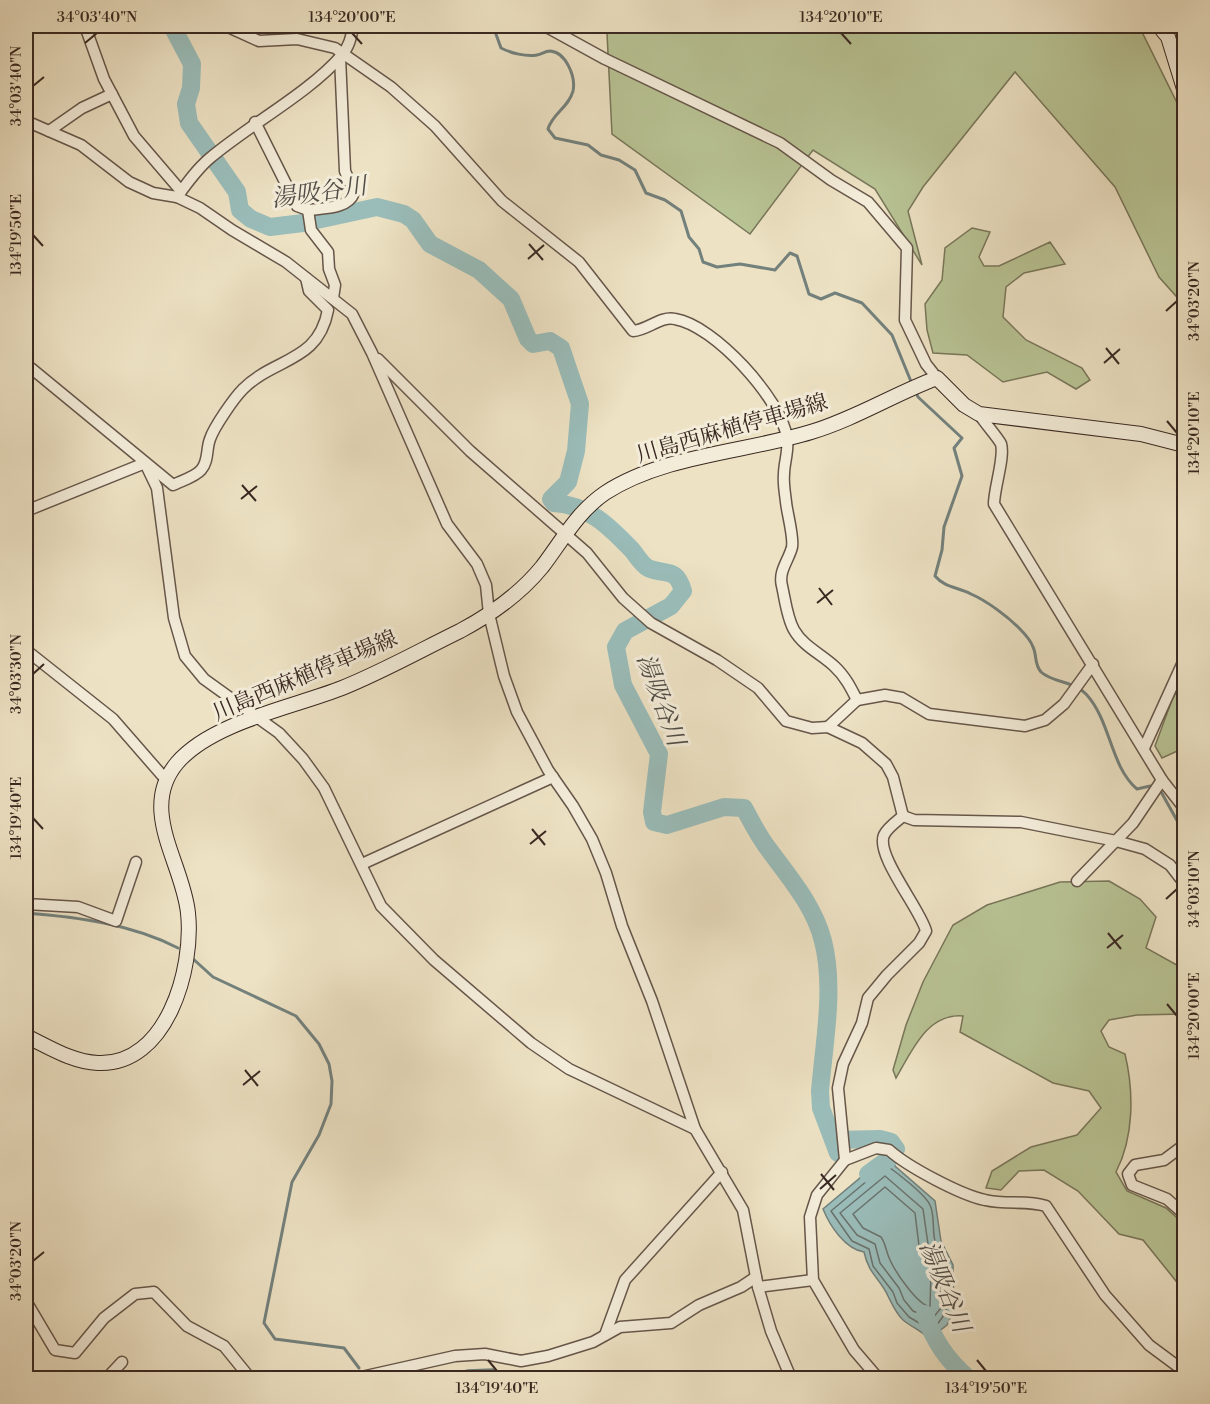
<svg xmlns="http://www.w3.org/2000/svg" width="1210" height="1404" font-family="'Libre Bodoni','Noto Serif JP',serif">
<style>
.green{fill:#b8c394;stroke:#78765a;stroke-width:1.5}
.water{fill:#9abdba;stroke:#73817d;stroke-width:1.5}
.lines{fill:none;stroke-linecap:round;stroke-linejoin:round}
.shore{stroke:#6a726e;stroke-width:1.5}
.stream{stroke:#73817d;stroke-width:3}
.river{stroke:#9abdba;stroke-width:18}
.street-casing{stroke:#66564a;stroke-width:13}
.secondary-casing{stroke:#392821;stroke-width:16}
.street{stroke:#f3ecd9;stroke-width:10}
.secondary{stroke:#f3ecd9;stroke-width:14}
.ticks{fill:none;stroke:#392821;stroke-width:2}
.labels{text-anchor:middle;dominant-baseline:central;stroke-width:6;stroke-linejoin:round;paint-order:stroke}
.street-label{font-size:22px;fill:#392821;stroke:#f3ecd9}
.water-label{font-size:24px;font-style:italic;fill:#514d47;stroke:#f3ecd9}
.neatline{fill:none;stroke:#392821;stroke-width:2}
.ticks-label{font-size:15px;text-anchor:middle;fill:#392821}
</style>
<rect width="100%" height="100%" fill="#ede2c4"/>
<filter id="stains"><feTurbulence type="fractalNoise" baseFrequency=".00333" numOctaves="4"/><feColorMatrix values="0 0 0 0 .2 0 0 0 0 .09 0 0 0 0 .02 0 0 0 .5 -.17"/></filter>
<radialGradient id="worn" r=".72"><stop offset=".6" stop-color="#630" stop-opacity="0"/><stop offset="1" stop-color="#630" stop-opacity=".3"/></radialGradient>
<!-- green -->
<g class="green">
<polygon points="603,26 1139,26 1184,117 1184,305 1159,277 1115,187 1015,72 923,187 908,211 922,265 875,189 813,150 750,234 612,134 607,33"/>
<polygon points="972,228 990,232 979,257 984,266 999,266 1050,242 1065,264 1024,273 1006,287 1003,317 1026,340 1082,368 1090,380 1076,389 1047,372 1003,382 967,355 933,353 927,330 925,304 942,280 945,248"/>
<polygon points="1184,678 1184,748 1162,758 1155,746 1172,700"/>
<path d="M 1109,881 L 1140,899 L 1156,917 L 1146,948 L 1184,969 L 1184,1014 L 1137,1015 L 1109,1020 L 1101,1031 L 1109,1047 L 1125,1054 C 1134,1092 1134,1137 1116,1172 L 1127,1191 L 1166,1208 L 1184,1224 L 1184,1291 L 1143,1240 L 1119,1234 L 1078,1191 L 1044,1170 L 1019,1171 L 1001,1190 L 986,1188 L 992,1171 L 1031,1147 L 1077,1135 L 1101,1108 L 1089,1091 L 1053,1083 L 960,1032 L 963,1016 C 927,1013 912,1051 896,1078 L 893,1070 L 906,1025 L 923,982 L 953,925 L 987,905 L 1060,882 Z"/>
</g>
<!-- water -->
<g class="water">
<path d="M 885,1157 L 894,1162 L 895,1166 L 935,1201 L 941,1241 L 953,1265 L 954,1311 L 947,1325 L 929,1339 C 921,1330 911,1327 903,1320 C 896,1313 893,1306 888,1296 C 880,1278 869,1275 864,1252 C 845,1249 830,1226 823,1209 Z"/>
<polygon points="493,1369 510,1378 431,1378 468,1370"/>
</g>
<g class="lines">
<!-- shore -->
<g class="shore">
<path d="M 886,1165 C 896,1172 925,1194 930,1205 C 935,1215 932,1230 935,1241 C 938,1250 945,1258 947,1267 C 953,1289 950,1316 931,1330 L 909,1317 L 897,1303 L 893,1292 L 873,1266 L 869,1249 L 852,1241 L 831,1211 Z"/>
<polygon points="885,1176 923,1209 928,1244 940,1269 941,1308 932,1319 913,1311 904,1300 899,1288 880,1263 875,1244 857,1235 840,1213"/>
<path d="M 885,1187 L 915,1213 L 919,1246 L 931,1271 L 930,1307 C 917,1304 896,1273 890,1260 C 886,1252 886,1244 881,1237 L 863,1228 L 853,1214 Z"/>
</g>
<!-- stream -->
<g class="stream">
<path d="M 493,26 L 501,48 C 511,53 526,57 537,55 C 542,54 545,51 550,51 C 566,52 576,77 573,91 C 569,107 552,114 548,129 L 555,138 L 588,145 L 601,155 L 619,160 L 635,170 L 646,193 L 665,200 L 681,211 L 689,237 L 699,249 L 703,262 L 717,267 L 740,264 L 775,270 L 790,253 L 797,256 L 809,294 L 821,299 L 835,293 L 862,303 L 892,335 L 912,384"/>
<path d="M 915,390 L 918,397 L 962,438 L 954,448 L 962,476 L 944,527 L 942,550 L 935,576 C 945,588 958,587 971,594 C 987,601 1007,616 1019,628 C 1024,633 1031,641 1033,647 C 1037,655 1034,664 1041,672 C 1053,683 1074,681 1086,694 C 1111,721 1110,766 1137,789 L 1150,786"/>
<polyline points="1160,790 1184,833"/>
<path d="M 26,913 C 77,917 132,924 178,948"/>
<polyline points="191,957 213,977 296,1016 319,1044 329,1064 332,1081 331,1104 319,1135 292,1182 264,1323 275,1339 344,1348 359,1368"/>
</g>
<!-- river -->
<g class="river">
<path d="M 172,26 L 192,64 L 191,88 L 186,104 L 189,123 L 237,192 L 240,210 L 251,219 L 270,227 L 303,223 L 377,207 L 404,214 L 413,220 L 430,244 L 479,270 L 511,299 L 528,339 L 533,344 L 550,341 L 561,348 L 580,404 L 576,451 L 568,482 L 551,499 L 554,503 C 588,505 609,526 632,550 C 636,555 642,565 648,568 C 666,576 676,566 683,591 L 671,606 L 625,631 L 616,647 L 623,685 L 659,754 L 652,812 L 654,822 L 667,825 L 724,807 L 744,808 C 751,821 758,835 767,847 C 788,876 814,905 823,941 C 835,988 824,1043 820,1091 L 821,1108 L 838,1153"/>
<polyline points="835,1140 880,1139 891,1142 896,1149 890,1158 868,1174"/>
<path d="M 925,1314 C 933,1340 948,1361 968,1378"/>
</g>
<!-- street casing -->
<g class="street-casing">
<g id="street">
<polyline points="85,26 104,79 134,136 181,191"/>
<path d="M 226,26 L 259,41 L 297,39 L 335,48 L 391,87 L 435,126 L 502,201 L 579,262 L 633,331 C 648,330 660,316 675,319 C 714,325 782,400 787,438 C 789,450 784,463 784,474 C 783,483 785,493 786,502 C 787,513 794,537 792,547 C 789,560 778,571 782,586 C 785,599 787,618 794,630 C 803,646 821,654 834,666 C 845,676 851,688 857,700 L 828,727"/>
<polyline points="545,26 605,59 780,143 831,180 868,202 907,248 905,320 926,364 937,378"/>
<polyline points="26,121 81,145 129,182 153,193 177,197 200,208 232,230 286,262 352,314 372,353 447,524 477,564 486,585 489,614 504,676 517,712 548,770 573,806 592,839 606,873 622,926 652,1001 695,1129 743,1210 758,1287 771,1331 791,1378"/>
<polyline points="255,122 297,206 308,210 311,230 328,252 329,269 335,285 333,298"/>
<polyline points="49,131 82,108 112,94"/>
<path d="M 177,197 C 187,183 197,169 210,158 C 250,124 308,94 342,55 C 348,48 353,35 352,26"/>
<path d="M 308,210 C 324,208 348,209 354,193 L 345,171 L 340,57"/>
<polyline points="378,359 470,451 587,553 623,598 651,623 717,660 758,688 786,721 812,728 828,727 862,743 886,764 893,777 903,816"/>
<path d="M 26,364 L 173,485 C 181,481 195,477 201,470 C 209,461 206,449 210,439 C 214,427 234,398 243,389 C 275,357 318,363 328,310 L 309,291 L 306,278"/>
<path d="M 979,414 C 984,422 999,439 1001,444 C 1005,457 994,488 994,504 L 1162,780 L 1184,808"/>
<polyline points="145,463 157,488 174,618 185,656 204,679 279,733 303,759 324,788 381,906 434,960 531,1043 569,1069 695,1129"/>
<polyline points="26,511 145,463"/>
<polyline points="26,650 113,719 167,781"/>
<polyline points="857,700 885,695 902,698 929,714 1025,726 1045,720 1064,704 1093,664"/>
<polyline points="1144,748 1184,660"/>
<polyline points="903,816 914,820 1021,822 1116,841 1145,849 1170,865 1184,883"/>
<polyline points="362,864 553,777"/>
<polyline points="1077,881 1133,823 1162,780"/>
<polyline points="26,904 78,907 116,921 136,862"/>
<polyline points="1184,1145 1164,1160 1135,1165 1128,1174 1132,1185 1167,1199 1184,1214"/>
<path d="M 845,1160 L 876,1148 L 889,1150 C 908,1167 961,1195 985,1200 C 1006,1205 1027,1200 1046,1206 L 1105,1295 L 1149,1345 L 1184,1371"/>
<polyline points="758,1287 813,1280"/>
<polyline points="26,1301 55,1350 75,1353 104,1318 135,1294 154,1292 187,1326 224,1346 250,1378"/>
<polyline points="605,1335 625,1280 722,1172"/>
<polyline points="107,1378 122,1362"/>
<polyline points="357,1378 455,1356 485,1354 521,1361 548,1356 593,1342 620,1327 671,1323 699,1305 741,1287 756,1277"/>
<path d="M 878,1378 L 854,1350 L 813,1280 L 810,1217 L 817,1195 L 845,1160 L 838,1088 L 843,1064 L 862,1023 L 868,998 L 887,975 L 919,943 L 926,931 C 921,910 875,855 884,835 C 887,828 897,821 903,816"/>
</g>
</g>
<!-- secondary casing -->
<g class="secondary-casing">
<g id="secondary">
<polyline points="1159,26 1168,37 1184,89"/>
<path d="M 26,1036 C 49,1047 72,1062 98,1063 C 167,1066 194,968 188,913 C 183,863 138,810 177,763 C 212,722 294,707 342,688 C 382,672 421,650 460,631 C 490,615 520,594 542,567 C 562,541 577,512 605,493 C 663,455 746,452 811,432 C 855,419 894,394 937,378 L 964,405 L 979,414 L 1141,434 L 1184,445"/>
</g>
</g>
<!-- street -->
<use href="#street" class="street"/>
<!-- secondary -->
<use href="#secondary" class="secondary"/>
</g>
<!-- ticks -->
<path class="ticks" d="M 352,33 L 362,44M 841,33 L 851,44M 85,43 L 97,33M 33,86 L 44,77M 33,235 L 43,246M 529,244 L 543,260M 528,259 L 544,245M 1166,311 L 1177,301M 1106,348 L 1119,364M 1104,363 L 1120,349M 1167,421 L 1177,433M 242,485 L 256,501M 241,499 L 257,486M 819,588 L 832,605M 817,603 L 833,590M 33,674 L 44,664M 33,818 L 43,829M 532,829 L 545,845M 530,844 L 546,831M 1166,899 L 1177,889M 1108,933 L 1121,949M 1107,948 L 1123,935M 1167,1004 L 1177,1016M 245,1070 L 258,1086M 243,1085 L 260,1071M 821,1174 L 834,1190M 820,1189 L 836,1175M 33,1261 L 44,1252M 488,1360 L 497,1371M 977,1360 L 986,1371"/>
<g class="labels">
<!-- street labels -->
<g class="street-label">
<text transform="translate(732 429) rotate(-16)">川島西麻植停車場線</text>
<text transform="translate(305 676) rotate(-23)">川島西麻植停車場線</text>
</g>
<!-- water labels -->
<g class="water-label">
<text transform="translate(319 193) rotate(-8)">湯吸谷川</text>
<text transform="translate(660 700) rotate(70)">湯吸谷川</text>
<text transform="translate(944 1287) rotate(68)">湯吸谷川</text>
</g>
</g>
<!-- margin -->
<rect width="1210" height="1404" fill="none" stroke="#ede2c4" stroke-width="66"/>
<rect x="33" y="33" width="1144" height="1338" class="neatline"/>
<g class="ticks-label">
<text x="97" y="22">34°03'40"N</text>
<text x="352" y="22">134°20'00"E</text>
<text x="841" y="22">134°20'10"E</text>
<text transform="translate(16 86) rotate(-90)" y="5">34°03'40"N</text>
<text transform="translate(16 235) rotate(-90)" y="5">134°19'50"E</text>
<text transform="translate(1194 301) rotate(-90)" y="5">34°03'20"N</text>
<text transform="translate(1194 433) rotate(-90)" y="5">134°20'10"E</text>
<text transform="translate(16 674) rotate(-90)" y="5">34°03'30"N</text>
<text transform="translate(16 818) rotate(-90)" y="5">134°19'40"E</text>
<text transform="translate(1194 889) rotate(-90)" y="5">34°03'10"N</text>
<text transform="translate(1194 1016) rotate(-90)" y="5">134°20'00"E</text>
<text transform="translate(16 1261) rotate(-90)" y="5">34°03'20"N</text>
<text x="497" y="1393">134°19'40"E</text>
<text x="986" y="1393">134°19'50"E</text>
</g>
<rect width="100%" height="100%" filter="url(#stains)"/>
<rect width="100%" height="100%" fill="url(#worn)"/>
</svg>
